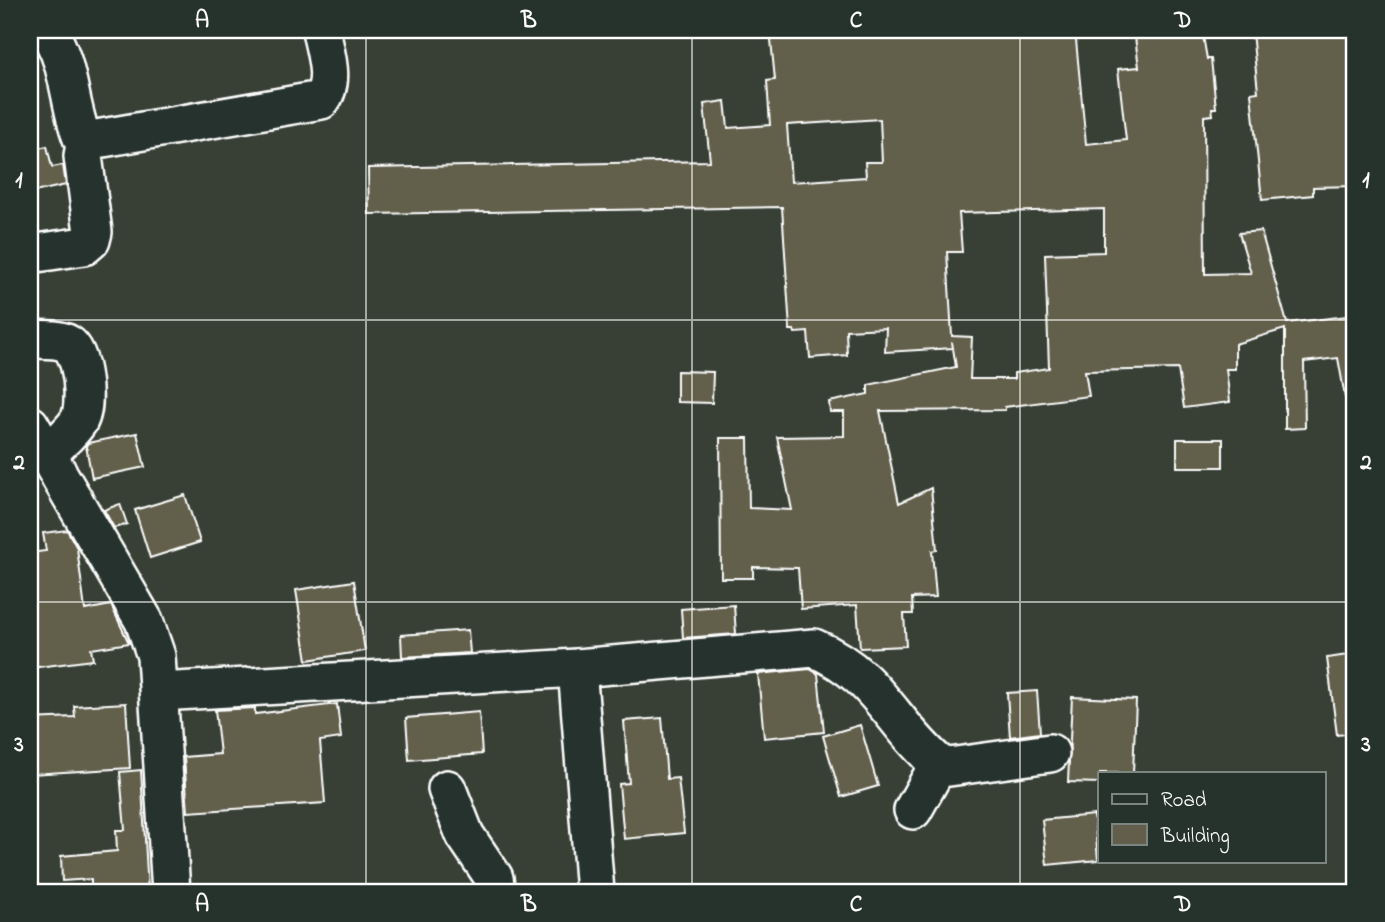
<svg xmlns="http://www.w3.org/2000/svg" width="1385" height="922" font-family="'Indie Flower',sans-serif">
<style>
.building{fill:#625e4b;stroke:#fff;stroke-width:2;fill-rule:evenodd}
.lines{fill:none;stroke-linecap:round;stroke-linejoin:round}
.minor-casing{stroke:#fff;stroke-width:42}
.minor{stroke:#26332d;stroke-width:37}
.grid{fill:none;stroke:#fff;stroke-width:2;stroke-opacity:0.55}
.neatline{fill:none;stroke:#fff;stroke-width:2.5}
.grid-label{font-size:23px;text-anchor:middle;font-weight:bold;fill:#fff}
</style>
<rect width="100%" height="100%" fill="#384036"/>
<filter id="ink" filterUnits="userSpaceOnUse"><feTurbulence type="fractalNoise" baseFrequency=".0143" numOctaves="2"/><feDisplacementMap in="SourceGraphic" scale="14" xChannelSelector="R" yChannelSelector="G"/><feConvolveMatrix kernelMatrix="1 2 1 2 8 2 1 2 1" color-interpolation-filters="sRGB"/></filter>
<g filter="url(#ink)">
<!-- building -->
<g class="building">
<path d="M 770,30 L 1075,30 L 1086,144 L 1126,140 L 1118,69 L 1139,67 L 1134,30 L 1202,30 L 1207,59 L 1211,59 L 1216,108 L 1212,108 L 1213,115 L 1204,116 L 1205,274 L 1251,273 L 1239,233 L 1261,231 L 1287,323 L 1355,315 L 1355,396 L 1345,397 L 1338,358 L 1304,362 L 1305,428 L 1285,429 L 1285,329 L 1235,344 L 1235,369 L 1226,369 L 1230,402 L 1184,408 L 1178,369 L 1085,371 L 1089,396 L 1005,407 L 1005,410 L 880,411 L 899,503 L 931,488 L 937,550 L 932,551 L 936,597 L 912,598 L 913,614 L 904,614 L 906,646 L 860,648 L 857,605 L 801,609 L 798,568 L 753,567 L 753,578 L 721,578 L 720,438 L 748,438 L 749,508 L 792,510 L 777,437 L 844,436 L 844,412 L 830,412 L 829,402 L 868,394 L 868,385 L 956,367 L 952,342 L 953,348 L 885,352 L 886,328 L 846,330 L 847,355 L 810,358 L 808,332 L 795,333 L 794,330 L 790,330 L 782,207 L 369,214 L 368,168 L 710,161 L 704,104 L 725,101 L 728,128 L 770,125 L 767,81 L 775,80 ZM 880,119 L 882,162 L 865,162 L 866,177 L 791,182 L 787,125 ZM 1104,209 L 1104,252 L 1045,254 L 1049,368 L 1014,373 L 1014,379 L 970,379 L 972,337 L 952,336 L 947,252 L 962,252 L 959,213 Z"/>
<polygon points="1272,30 1355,30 1355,186 1313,187 1313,195 1262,200 1251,93 1258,92 1252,32"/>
<polygon points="47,146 52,167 63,165 66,185 34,192 30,174 30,150"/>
<polygon points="677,371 713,372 712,403 677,402"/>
<polygon points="137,433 145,467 92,478 86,446 88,443"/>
<rect x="1177" y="439" width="46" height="28"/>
<polygon points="185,495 200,542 150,558 135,510"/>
<polygon points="120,504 127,524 114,528 104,510"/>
<polygon points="67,530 77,548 85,610 111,605 129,643 91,649 93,660 30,668 30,553 46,551 43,533"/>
<polygon points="354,581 365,651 307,660 296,590"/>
<polygon points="734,605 736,634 683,638 681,609"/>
<polygon points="468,630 470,653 402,657 401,635"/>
<polygon points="1355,654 1355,733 1337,735 1327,658"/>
<polygon points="810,669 818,674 824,732 764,738 758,674"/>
<polygon points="1037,691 1040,733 1010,737 1007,693"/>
<polygon points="1072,697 1136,700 1133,773 1100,773 1100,783 1068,782"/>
<polygon points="126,703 130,768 31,774 30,719 75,717 74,706"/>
<polygon points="337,704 341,738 320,741 325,803 188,812 184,757 220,754 215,710 255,708 255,714"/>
<polygon points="479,712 482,754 409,760 406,718"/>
<polygon points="662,718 667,779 678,778 684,833 624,839 619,784 629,783 624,721"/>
<polygon points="860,725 878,786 841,797 823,736"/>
<polygon points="141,770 148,892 91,892 91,879 62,881 61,856 117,851 116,830 125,830 120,772"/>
<polygon points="1094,815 1098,860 1047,865 1042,820"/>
</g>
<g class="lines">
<!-- minor casing -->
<g class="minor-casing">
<g id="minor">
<path d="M 47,30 C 71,61 68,109 85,145"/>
<path d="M 30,254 L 84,246 L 91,240 L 93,232 L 83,156 L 85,145 L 91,140 L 321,100 C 336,81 325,52 321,30"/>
<path d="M 30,339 C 41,340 58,338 68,344 C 83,354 88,408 78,422 C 70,434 57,444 48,454"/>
<polyline points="30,425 144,621 156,656 171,892"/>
<polyline points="577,668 595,892"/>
<path d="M 159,692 L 577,668 L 814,648 C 878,675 891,723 939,764 L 949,767 L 1050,753"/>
<polyline points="447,789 465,835 494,878 496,892"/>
<polyline points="913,810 939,764"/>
</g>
</g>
<!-- minor -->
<use href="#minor" class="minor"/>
</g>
</g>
<!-- grid -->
<path class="grid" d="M 366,30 L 366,892M 692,30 L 692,892M 1020,30 L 1020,892M 30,320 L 1355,320M 30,602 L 1355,602"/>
<!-- margin -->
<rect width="1385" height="922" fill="none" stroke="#26332d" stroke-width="77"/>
<!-- legend -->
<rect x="1098" y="772" width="228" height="91" fill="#26332d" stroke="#7d8581" stroke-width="2"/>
<rect x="1112" y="794" width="35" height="10" fill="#26332d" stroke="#7d8581" stroke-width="2"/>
<text x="1161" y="806" font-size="21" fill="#ffffff">Road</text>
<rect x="1112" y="824" width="35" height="21" fill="#625e4b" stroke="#7d8581" stroke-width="2"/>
<text x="1161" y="842" font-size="21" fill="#ffffff">Building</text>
<rect x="38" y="38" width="1308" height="846" class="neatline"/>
<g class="grid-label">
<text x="202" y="27">A</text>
<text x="529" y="27">B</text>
<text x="856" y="27">C</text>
<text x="1183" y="27">D</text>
<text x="19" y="187">1</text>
<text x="1366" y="187">1</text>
<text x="19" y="469">2</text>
<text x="1366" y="469">2</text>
<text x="19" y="751">3</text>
<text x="1366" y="751">3</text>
<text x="202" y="911">A</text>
<text x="529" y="911">B</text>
<text x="856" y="911">C</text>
<text x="1183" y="911">D</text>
</g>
</svg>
